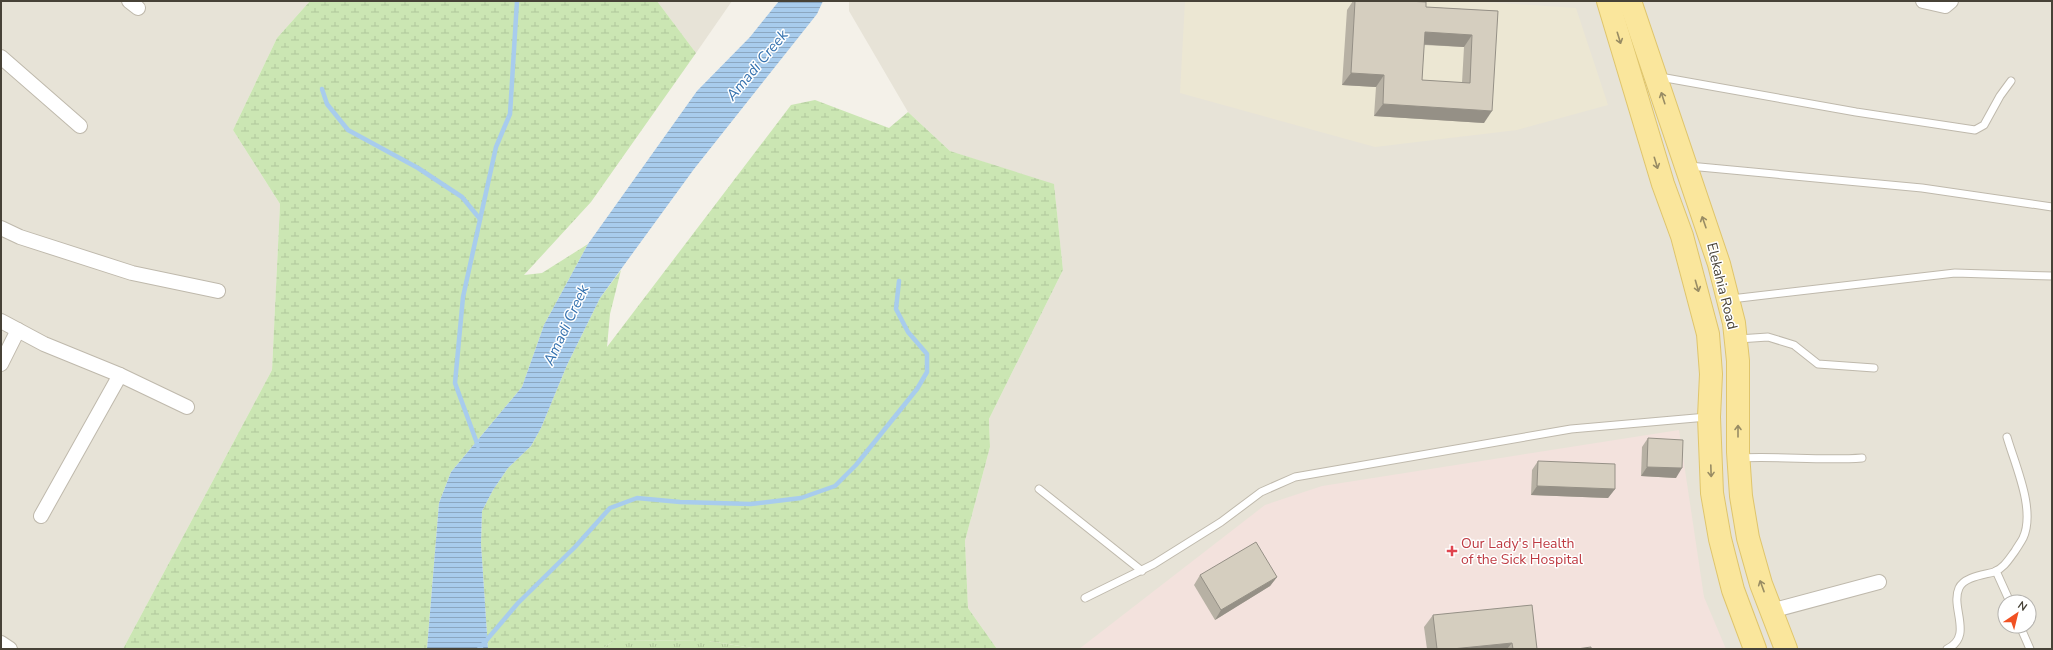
<svg xmlns="http://www.w3.org/2000/svg" width="2053" height="650" font-family="'Nunito Sans',sans-serif">
<style>
.residential{fill:#e7e3d7;fill-rule:evenodd}
.education{fill:#ece7d3}
.medical{fill:#f3e2dd}
.grass{fill:url(#grass-tufts)}
.wetland{fill:url(#wetland-marsh)}
.water{fill:url(#water-rules)}
.lines{fill:none;stroke-linecap:round;stroke-linejoin:round}
.stream{stroke:#a8cced;stroke-width:4.5}
.lane-casing{stroke:#bfb9ac;stroke-width:9}
.street-casing{stroke:#bfb9ac;stroke-width:16}
.primary-casing{stroke:#dfc56c;stroke-width:24}
.lane{stroke:#fff;stroke-width:7}
.street{stroke:#fff;stroke-width:14}
.primary{stroke:#fae69c;stroke-width:22}
.wall{fill:#b7b1a4;fill-rule:evenodd}
.shaded-wall{fill:#959086}
.building{fill:#d5cebf;stroke:#959086;fill-rule:evenodd}
.oneway{stroke:#988c64}
.health-dot{fill:#e0444e;stroke:#fff;stroke-width:1.5}
.labels{text-anchor:middle;dominant-baseline:central;stroke-width:3;stroke-linejoin:round;paint-order:stroke}
.street-label{font-size:14px;fill:#474237;stroke:#fff}
.health-label{font-size:14px;fill:#be3a42;stroke:#fff;text-anchor:start}
.water-label{font-size:15px;font-style:italic;fill:#3572af;stroke:#fff}
</style>
<defs>
<pattern id="grass-tufts" width="24" height="20" patternUnits="userSpaceOnUse"><rect width="24" height="20" fill="#cbe6b3"/><path d="M3 7l-1-3M5 7V3M7 7l1-3M15 17l-1-3M17 17v-4M19 17l1-3" fill="none" stroke="#b0c69b"/></pattern>
<pattern id="wetland-marsh" width="20" height="14" patternUnits="userSpaceOnUse"><rect width="20" height="14" fill="#cbe6b3"/><path d="M1 5h8M5 5V1M11 12h8M15 12V8" fill="none" stroke="#b0c69b"/></pattern>
<pattern id="water-rules" width="6" height="5" patternUnits="userSpaceOnUse"><rect width="6" height="5" fill="#a8cced"/><path d="M0 2.5h6" fill="none" stroke="#8ba7c1"/></pattern>
</defs>
<rect width="100%" height="100%" fill="#f4f1e9"/>
<!-- residential -->
<g class="residential">
<polygon points="1,1 310,1 277,38 233,130 280,204 272,370 123,649 1,649"/>
<polygon points="657,1 732,1 696,53"/>
<path d="M 849,1 L 2052,1 L 2052,649 L 997,649 L 968,608 L 965,541 L 990,447 L 989,419 L 1063,270 L 1054,185 L 950,151 L 908,112 L 849,11 ZM 2005,602 L 2029,602 L 2029,626 L 2005,626 Z"/>
</g>
<!-- education -->
<polygon class="education" points="1185,1 1469,1 1576,8 1608,105 1517,130 1375,147 1180,93"/>
<!-- medical -->
<polygon class="medical" points="1679,430 1704,597 1726,649 1079,649 1265,505 1322,486"/>
<!-- grass -->
<polygon class="grass" points="615,640 709,641 759,649 602,649"/>
<!-- wetland -->
<g class="wetland">
<polygon points="310,1 657,1 696,53 591,202 524,275 542,273 588,244 544,325 522,387 451,472 439,503 427,649 123,649 272,370 280,204 233,130 277,38"/>
<polygon points="815,100 889,128 908,112 950,151 1054,184 1063,270 989,419 990,447 965,541 968,608 997,649 759,649 709,641 615,640 602,649 488,649 481,544 482,511 493,490 508,468 531,446 541,428 567,365 600,298 621,270 610,314 607,347 791,105"/>
</g>
<!-- water -->
<polygon class="water" points="779,1 823,1 817,14 694,169 600,298 567,365 541,428 531,446 508,468 493,490 482,511 481,544 488,649 427,649 439,503 451,472 522,387 544,325 588,244 697,91 750,37"/>
<g class="lines">
<!-- stream -->
<g class="stream">
<polyline points="322,89 327,104 348,130 418,168 462,197 480,219"/>
<polyline points="478,446 455,383 463,297 496,147 510,114 517,1"/>
<polyline points="479,649 518,603 575,547 610,508 637,498 680,502 751,504 801,498 835,486 856,465 917,389 927,372 927,354 908,332 896,309 899,281"/>
</g>
<!-- lane casing -->
<g class="lane-casing">
<g id="lane">
<polyline points="1660,77 1856,112 1975,130 1984,125 2000,96 2011,81"/>
<polyline points="1689,166 1922,188 2052,207"/>
<polyline points="1731,299 1955,273 2052,276"/>
<polyline points="1738,339 1768,337 1794,345 1818,364 1874,368"/>
<path d="M 1740,458 C 1781,456 1822,461 1862,458"/>
<polyline points="1039,489 1142,571"/>
<polyline points="1996,571 2010,602"/>
<polyline points="1085,598 1154,564 1221,522 1261,492 1295,477 1571,429 1707,417"/>
<polyline points="2020,626 2030,649"/>
<path d="M 1947,649 C 1974,636 1950,608 1959,588 C 1964,577 1983,575 1994,572 C 2004,568 2009,559 2015,551 C 2018,546 2021,542 2023,538 C 2036,510 2015,465 2007,437"/>
</g>
</g>
<!-- street casing -->
<g class="street-casing">
<g id="street">
<polyline points="129,1 138,8"/>
<polyline points="1923,1 1945,6 1951,1"/>
<polyline points="1,57 80,126"/>
<polyline points="1,228 20,237 132,273 218,291"/>
<polyline points="1,321 44,344 120,375 187,407"/>
<polyline points="1,364 18,330"/>
<polyline points="41,516 120,375"/>
<polyline points="1771,611 1879,582"/>
<polyline points="1,643 10,649"/>
</g>
</g>
<!-- primary casing -->
<g class="primary-casing">
<g id="primary">
<polyline points="1608,1 1663,184 1682,236 1708,334 1711,374 1709,417 1712,493 1720,539 1733,590 1755,649"/>
<polyline points="1630,1 1719,264 1734,323 1738,361 1738,452 1741,496 1748,538 1761,584 1786,649"/>
</g>
</g>
<!-- lane -->
<use href="#lane" class="lane"/>
<!-- street -->
<use href="#street" class="street"/>
<!-- primary -->
<use href="#primary" class="primary"/>
</g>
<!-- wall -->
<g class="wall">
<path d="M 1353,1 L 1407,1 L 1426,7 L 1498,11 L 1484,123 L 1374,116 L 1376,87 L 1342,85 L 1347,10 ZM 1424,45 L 1464,47 L 1462,83 L 1422,80 Z"/>
<polygon points="1648,438 1676,478 1641,476 1642,447"/>
<polygon points="1538,461 1615,489 1608,498 1531,495 1532,470"/>
<polygon points="1200,575 1277,577 1270,586 1215,620 1194,585"/>
<polygon points="1433,615 1537,649 1427,649 1424,627"/>
</g>
<!-- shaded-wall -->
<g class="shaded-wall">
<polygon points="1425,32 1472,35 1464,47 1417,44"/>
<polygon points="1351,73 1384,75 1376,87 1342,85"/>
<polygon points="1383,104 1492,111 1484,123 1374,116"/>
<polygon points="1647,467 1682,468 1676,478 1641,476"/>
<polygon points="1537,486 1615,489 1608,498 1531,495"/>
<polygon points="1277,577 1270,586 1215,620 1221,610"/>
<polygon points="1512,643 1507,649 1452,649"/>
</g>
<!-- building -->
<g class="building">
<path d="M 1355,1 L 1407,1 L 1426,2 L 1426,7 L 1498,11 L 1492,111 L 1383,104 L 1384,75 L 1351,73 ZM 1425,32 L 1472,35 L 1470,83 L 1422,80 Z"/>
<polygon points="1648,438 1683,440 1682,468 1647,467"/>
<polygon points="1538,461 1615,464 1615,489 1537,486"/>
<polygon points="1256,542 1277,577 1221,610 1200,575"/>
<polygon points="1532,605 1537,649 1513,649 1512,643 1452,649 1437,649 1433,615"/>
<polygon points="1591,647 1591,649 1577,649"/>
</g>
<!-- one-way arrows -->
<defs><path id="oneway-shaft" d="M-6 0H5M1.5-3L5.5 0L1.5 3" fill="none" stroke-width="1.6" stroke-linecap="round" stroke-linejoin="round"/></defs>
<g class="oneway">
<use href="#oneway-shaft" transform="translate(1619 38) rotate(73)"/>
<use href="#oneway-shaft" transform="translate(1663 98) rotate(-108)"/>
<use href="#oneway-shaft" transform="translate(1656 163) rotate(73)"/>
<use href="#oneway-shaft" transform="translate(1704 222) rotate(-109)"/>
<use href="#oneway-shaft" transform="translate(1697 286) rotate(74)"/>
<use href="#oneway-shaft" transform="translate(1738 431) rotate(-90)"/>
<use href="#oneway-shaft" transform="translate(1711 471) rotate(88)"/>
<use href="#oneway-shaft" transform="translate(1762 586) rotate(-110)"/>
</g>
<!-- markers -->
<path class="health-dot" d="M1450 545h4v4h4v4h-4v4h-4v-4h-4v-4h4z"/>
<g class="labels">
<!-- street labels -->
<g class="street-label">
<text transform="translate(1722 286) rotate(76)">Elekahia Road</text>
</g>
<!-- health labels -->
<g class="health-label">
<text x="1461" y="543">Our Lady's Health<tspan x="1461" dy="16">of the Sick Hospital</tspan></text>
</g>
<!-- water labels -->
<g class="water-label">
<text transform="translate(757 65) rotate(-50)">Amadi Creek</text>
<text transform="translate(566 325) rotate(-65)">Amadi Creek</text>
</g>
</g>
<!-- border -->
<rect width="2053" height="650" fill="none" stroke="#474237" stroke-width="4"/>
<!-- north arrow -->
<g transform="translate(2017 614) rotate(35)"><circle r="19" fill="#ffffff" stroke="#b5b3af"/>
<path d="M0-3L7 15L0 10L-7 15Z" fill="#f15123"/>
<text y="-6" font-size="11" font-weight="bold" text-anchor="middle" fill="#474237">N</text>
</g>
</svg>
